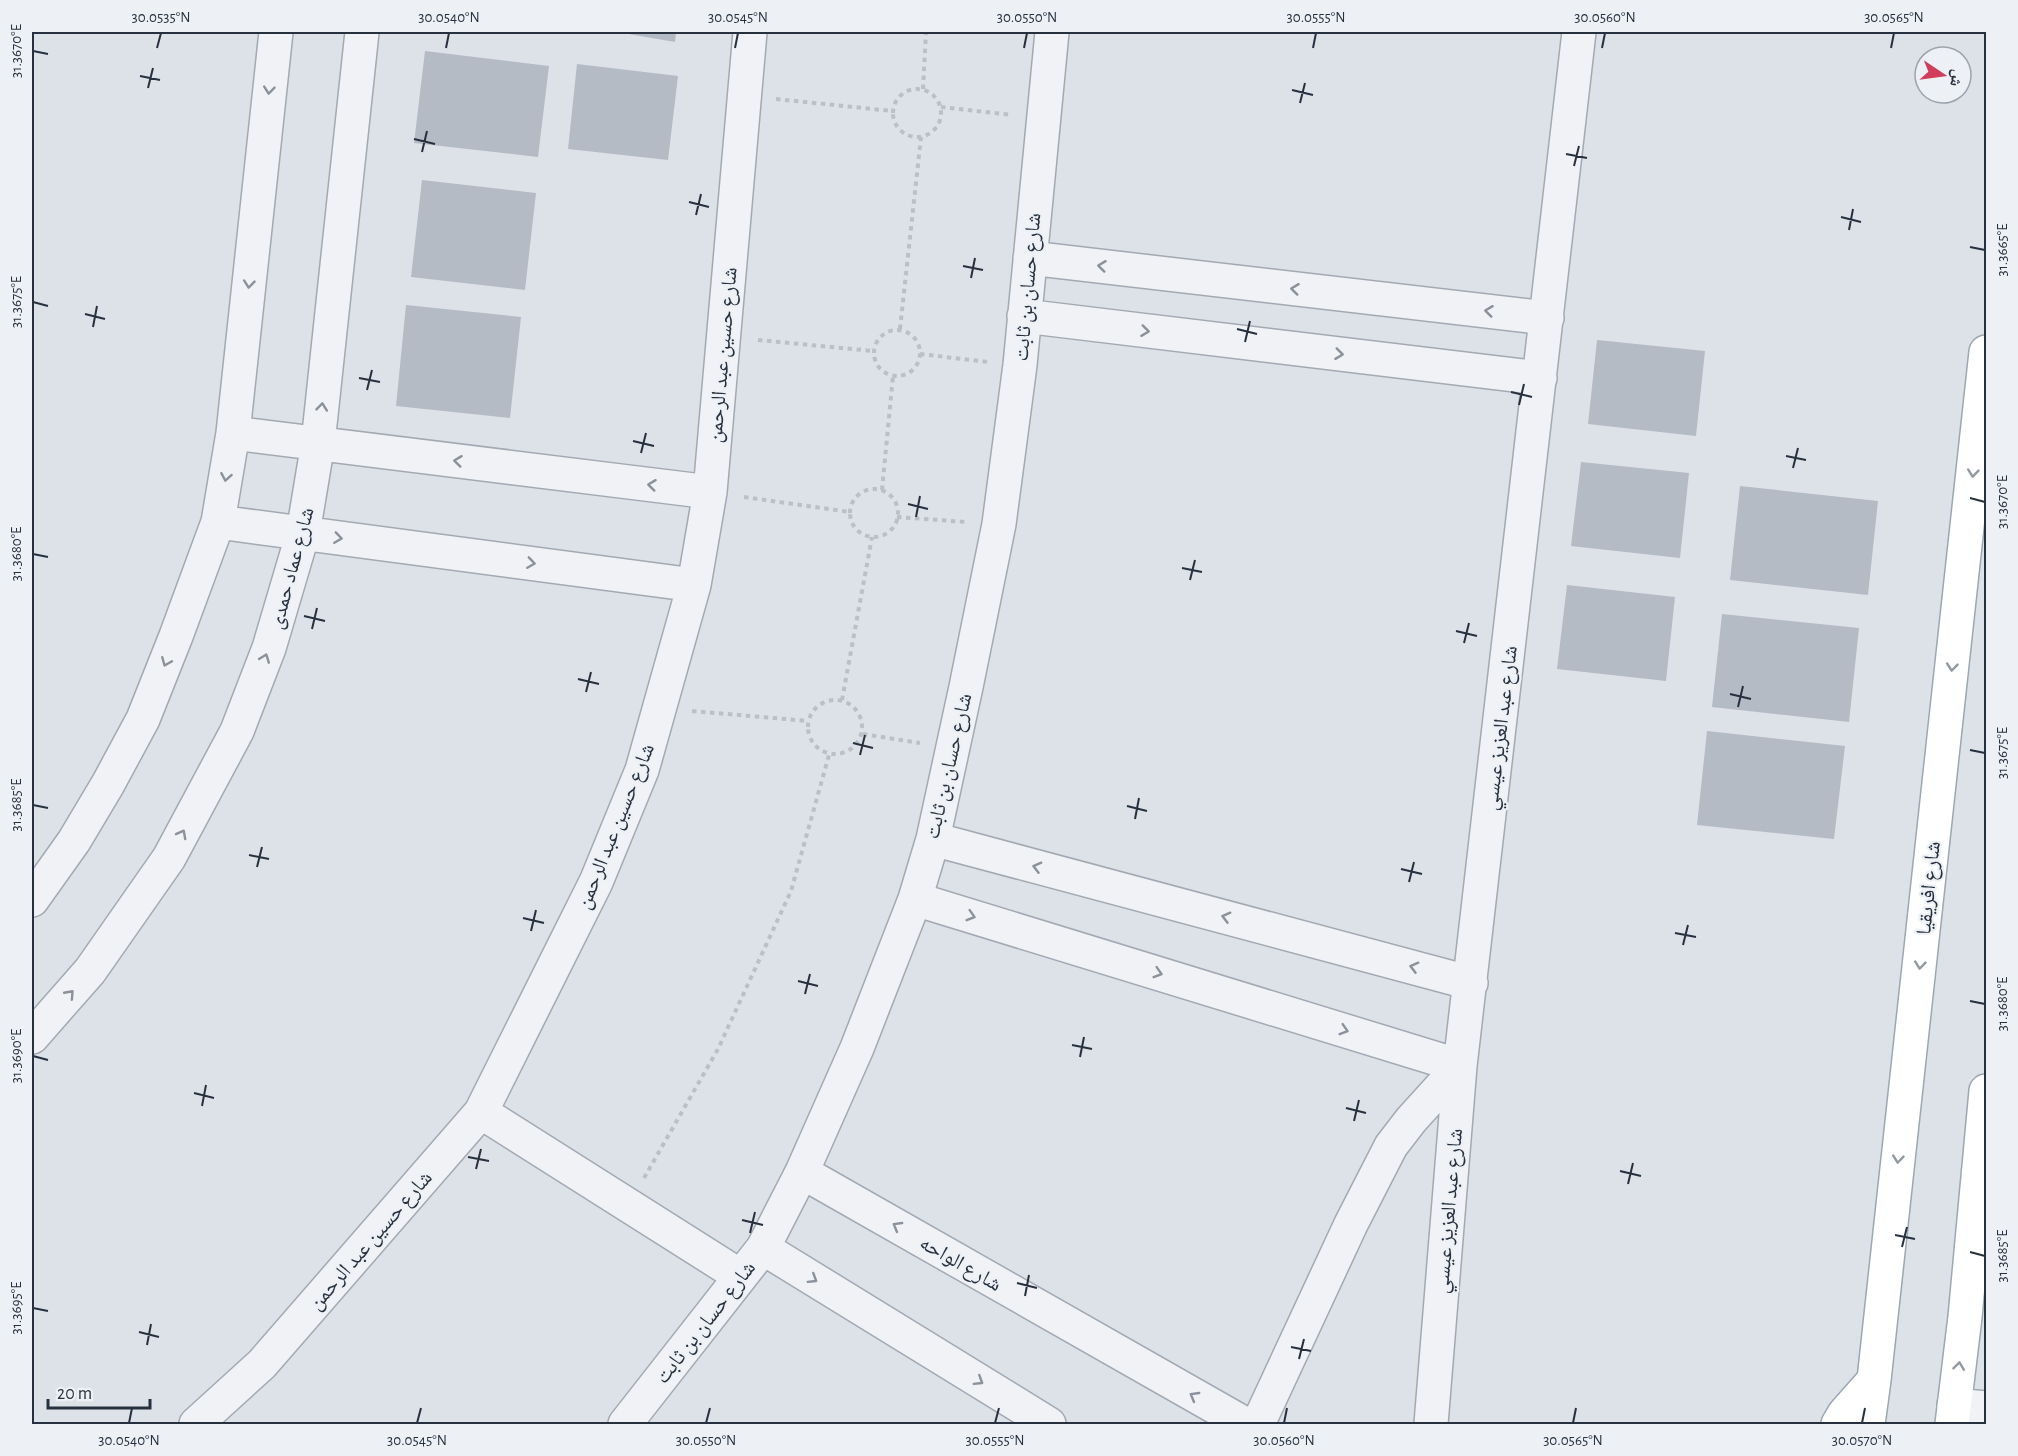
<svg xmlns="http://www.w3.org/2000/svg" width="2018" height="1456" font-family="'Alegreya Sans','Noto Naskh Arabic',sans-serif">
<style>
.building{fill:#b4bbc5}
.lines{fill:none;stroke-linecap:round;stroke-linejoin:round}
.minor-casing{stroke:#a2a9b2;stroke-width:36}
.major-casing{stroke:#9ca7b4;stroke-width:36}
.path{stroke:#bbc0c6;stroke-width:4;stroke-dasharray:4.5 4.5;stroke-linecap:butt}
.minor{stroke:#f0f2f6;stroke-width:33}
.major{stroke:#fff;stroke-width:33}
.oneway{stroke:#8b919a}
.oneway2{stroke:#92989f}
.ticks{fill:none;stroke:#26303f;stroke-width:2}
.labels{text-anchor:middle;stroke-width:4.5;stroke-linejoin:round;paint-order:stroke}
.street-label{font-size:21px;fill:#26303f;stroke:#edf1f5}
.neatline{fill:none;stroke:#26303f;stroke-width:2}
.ticks-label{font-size:15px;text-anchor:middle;fill:#26303f}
</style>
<rect width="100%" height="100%" fill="#dde2e8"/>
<path class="building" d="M617 32H676L675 42Z
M425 51 549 66 538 157 414 143Z
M577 64 678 76 668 160 568 149Z
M422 180 536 193 525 290 411 277Z
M406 305 521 317 510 418 396 406Z
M1597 340 1705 351 1696 436 1588 424Z
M1581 462 1689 473 1680 558 1571 546Z
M1740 486 1878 501 1868 595 1730 580Z
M1567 585 1675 597 1666 681 1557 669Z
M1722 614 1859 628 1849 722 1712 707Z
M1707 731 1845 746 1834 839 1697 825Z"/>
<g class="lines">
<g class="minor-casing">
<path id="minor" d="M1030 258 1547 318
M1024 316 1540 378
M233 433 710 492
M218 522 694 585
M933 839 1471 983
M915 899 1460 1066 1411 1120 1391 1146 1351 1224 1258 1424
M32 900 74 841 108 784 143 719 176 636 218 522 233 433 276 32
M32 1037 90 971 169 858 237 731 269 648 303 533 318 443 362 32
M481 1112 740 1276
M802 1172 1245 1424
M763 1248 1049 1424
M1954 1405 1986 1408
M196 1424 262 1364 481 1112 596 882 642 770 694 585 710 492 750 32
M625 1424 763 1248 802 1172 857 1048 915 899 933 839 966 687 999 524 1020 365 1052 32
M1431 1424 1460 1066 1579 32"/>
</g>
<g class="major-casing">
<path id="major" d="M1838 1424 1844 1414 1874 1380
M1868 1424 1874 1380 1986 352
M1952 1424 1965 1317 1986 1091"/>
</g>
<path class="path" d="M893 113a24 24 0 1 1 48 0a24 24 0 1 1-48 0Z
M923 89 926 32
M776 99 892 111
M941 107 1012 115
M900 329 921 137
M874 353a23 23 0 1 1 46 0a23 23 0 1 1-46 0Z
M758 340 873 351
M920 354 988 362
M850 513a24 24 0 1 1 48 0a24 24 0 1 1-48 0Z
M882 490 893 376
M744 497 850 512
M897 517 966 522
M808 727a27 27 0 1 1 54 0a27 27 0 1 1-54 0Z
M842 700 872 537
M692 711 808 721
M863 734 920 743
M644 1178 718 1049 791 891 829 755"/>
<use href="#minor" class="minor"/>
<use href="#major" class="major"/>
</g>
<defs><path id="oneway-chevron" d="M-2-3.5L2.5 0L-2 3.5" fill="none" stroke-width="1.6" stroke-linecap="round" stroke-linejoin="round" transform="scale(1.5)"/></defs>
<g class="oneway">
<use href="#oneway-chevron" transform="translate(269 90) rotate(96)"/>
<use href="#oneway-chevron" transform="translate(1102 266) rotate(-173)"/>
<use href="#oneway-chevron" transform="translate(249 284) rotate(96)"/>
<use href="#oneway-chevron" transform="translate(1295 289) rotate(-173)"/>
<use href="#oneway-chevron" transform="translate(1489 311) rotate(-173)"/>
<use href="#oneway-chevron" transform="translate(1145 331) rotate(7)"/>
<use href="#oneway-chevron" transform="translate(1339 354) rotate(7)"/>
<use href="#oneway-chevron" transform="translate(322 407) rotate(-84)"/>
<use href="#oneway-chevron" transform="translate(458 461) rotate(-173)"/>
<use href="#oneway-chevron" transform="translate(226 477) rotate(100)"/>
<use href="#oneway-chevron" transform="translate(652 485) rotate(-173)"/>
<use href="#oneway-chevron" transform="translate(338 538) rotate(8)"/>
<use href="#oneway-chevron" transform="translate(531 563) rotate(8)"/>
<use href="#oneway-chevron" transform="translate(265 658) rotate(-69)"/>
<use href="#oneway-chevron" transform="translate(166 662) rotate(112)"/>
<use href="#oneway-chevron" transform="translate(182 834) rotate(-62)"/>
<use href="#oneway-chevron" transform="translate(1037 867) rotate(-165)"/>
<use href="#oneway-chevron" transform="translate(971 916) rotate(17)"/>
<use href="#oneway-chevron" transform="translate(1226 917) rotate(-165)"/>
<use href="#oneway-chevron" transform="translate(1414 967) rotate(-165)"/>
<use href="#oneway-chevron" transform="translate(1158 973) rotate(17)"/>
<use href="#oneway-chevron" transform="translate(70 994) rotate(-48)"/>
<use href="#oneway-chevron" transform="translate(1344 1030) rotate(17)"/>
<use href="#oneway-chevron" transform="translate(897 1226) rotate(-150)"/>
<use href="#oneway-chevron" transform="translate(813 1279) rotate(32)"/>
<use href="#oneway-chevron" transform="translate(979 1381) rotate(32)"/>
<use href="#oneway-chevron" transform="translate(1194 1396) rotate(-150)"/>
</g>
<g class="oneway2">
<use href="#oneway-chevron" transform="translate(1973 473) rotate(96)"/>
<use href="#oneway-chevron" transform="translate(1952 667) rotate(96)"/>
<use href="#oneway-chevron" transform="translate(1920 965) rotate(96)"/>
<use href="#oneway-chevron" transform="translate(1898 1159) rotate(96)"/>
<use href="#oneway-chevron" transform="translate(1959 1366) rotate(-83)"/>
</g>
<path class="ticks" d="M157 48 161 33M446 48 449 33M735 48 738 33M1024 48 1027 33M1313 48 1316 33M1602 48 1605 33M1891 48 1894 33M33 51 48 54M140 76 160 80M148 88 153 68M1292 90 1313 95M1300 103 1305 83M414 139 435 144M422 152 427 131M1566 154 1587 158M1574 166 1579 146M689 202 709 207M696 215 701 194M1841 217 1861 222M1849 230 1853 209M1970 247 1985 250M963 266 983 270M971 278 975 258M33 302 48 306M85 314 105 319M93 327 97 306M1237 329 1257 334M1245 342 1250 321M359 378 380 382M367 390 372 370M1511 392 1532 397M1519 405 1524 384M633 441 654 446M641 453 646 433M1786 456 1806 460M1793 468 1798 448M1970 498 1985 502M908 504 928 509M916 517 920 496M33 554 48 557M1182 568 1202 572M1190 580 1195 560M304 616 325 621M312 629 317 608M1456 631 1477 636M1464 643 1469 623M578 679 599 684M586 692 591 672M1730 694 1751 699M1738 707 1743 686M853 743 873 748M1970 750 1985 753M860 755 865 735M33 805 48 808M1127 806 1147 811M1135 819 1139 798M249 855 269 859M257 867 262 847M1401 869 1422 874M1409 882 1414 862M523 918 544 923M531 931 536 910M1675 933 1696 937M1683 945 1688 925M798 981 818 986M805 994 810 974M1970 1001 1985 1004M1072 1045 1092 1049M33 1056 48 1060M1080 1057 1084 1037M194 1093 214 1098M202 1106 206 1085M1346 1108 1366 1113M1354 1121 1359 1100M468 1157 489 1161M476 1169 481 1149M1620 1171 1641 1176M1628 1184 1633 1163M742 1220 763 1225M750 1233 755 1212M1895 1235 1915 1239M1902 1247 1907 1227M1970 1252 1985 1256M1017 1283 1037 1288M1025 1296 1029 1275M33 1308 48 1311M139 1332 159 1337M147 1345 151 1324M1291 1347 1311 1351M1299 1359 1304 1339M129 1423 132 1408M417 1423 421 1408M706 1423 710 1408M995 1423 999 1408M1284 1423 1287 1408M1573 1423 1576 1408M1862 1423 1865 1408"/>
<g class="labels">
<g class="street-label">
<text transform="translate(1027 287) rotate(-85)" y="7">شارع حسان بن ثابت</text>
<text transform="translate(722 355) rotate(-85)" y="7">شارع حسين عبد الرحمن</text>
<text transform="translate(291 568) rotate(-75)" y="7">شارع عماد حمدى</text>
<text transform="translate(1500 728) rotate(-83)" y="7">شارع عبد العزيز عيسي</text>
<text transform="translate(948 766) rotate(-77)" y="7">شارع حسان بن ثابت</text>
<text transform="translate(615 826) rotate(-68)" y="7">شارع حسين عبد الرحمن</text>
<text transform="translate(1928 888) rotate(-84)" y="7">شارع افريقيا</text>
<text transform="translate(1448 1211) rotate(-85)" y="7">شارع عبد العزيز عيسي</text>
<text transform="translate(370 1240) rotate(-49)" y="7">شارع حسين عبد الرحمن</text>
<text transform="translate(961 1263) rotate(30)" y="7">شارع الواحه</text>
<text transform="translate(705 1322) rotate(-52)" y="7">شارع حسان بن ثابت</text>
</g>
</g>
<rect width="2018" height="1456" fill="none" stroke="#edf1f5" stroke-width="66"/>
<g transform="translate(1943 75) rotate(103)"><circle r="28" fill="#edf1f5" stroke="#9da4ac" stroke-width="1.5"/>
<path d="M0-4.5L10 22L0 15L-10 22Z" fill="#d23d5b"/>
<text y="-9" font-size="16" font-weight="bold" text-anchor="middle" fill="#26303f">ش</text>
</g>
<path d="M48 1399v9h102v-9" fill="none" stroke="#26303f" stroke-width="3"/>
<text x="57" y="1399" font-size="18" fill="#26303f" stroke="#edf1f5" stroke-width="4.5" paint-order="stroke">20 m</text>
<rect x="33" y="33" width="1952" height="1390" class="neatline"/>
<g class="ticks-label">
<text x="161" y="22">30.0535°N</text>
<text x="449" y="22">30.0540°N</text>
<text x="738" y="22">30.0545°N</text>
<text x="1027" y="22">30.0550°N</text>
<text x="1316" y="22">30.0555°N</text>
<text x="1605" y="22">30.0560°N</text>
<text x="1894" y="22">30.0565°N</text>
<text transform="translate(16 51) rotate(-90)" y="5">31.3670°E</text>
<text transform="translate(2002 250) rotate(-90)" y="5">31.3665°E</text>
<text transform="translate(16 302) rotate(-90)" y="5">31.3675°E</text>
<text transform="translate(2002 502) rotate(-90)" y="5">31.3670°E</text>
<text transform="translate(16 554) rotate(-90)" y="5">31.3680°E</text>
<text transform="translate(2002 753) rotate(-90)" y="5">31.3675°E</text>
<text transform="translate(16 805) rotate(-90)" y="5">31.3685°E</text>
<text transform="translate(2002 1004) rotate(-90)" y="5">31.3680°E</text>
<text transform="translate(16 1056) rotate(-90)" y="5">31.3690°E</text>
<text transform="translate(2002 1256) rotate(-90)" y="5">31.3685°E</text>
<text transform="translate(16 1308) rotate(-90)" y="5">31.3695°E</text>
<text x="129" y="1445">30.0540°N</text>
<text x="417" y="1445">30.0545°N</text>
<text x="706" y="1445">30.0550°N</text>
<text x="995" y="1445">30.0555°N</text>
<text x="1284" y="1445">30.0560°N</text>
<text x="1573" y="1445">30.0565°N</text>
<text x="1862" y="1445">30.0570°N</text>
</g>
</svg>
